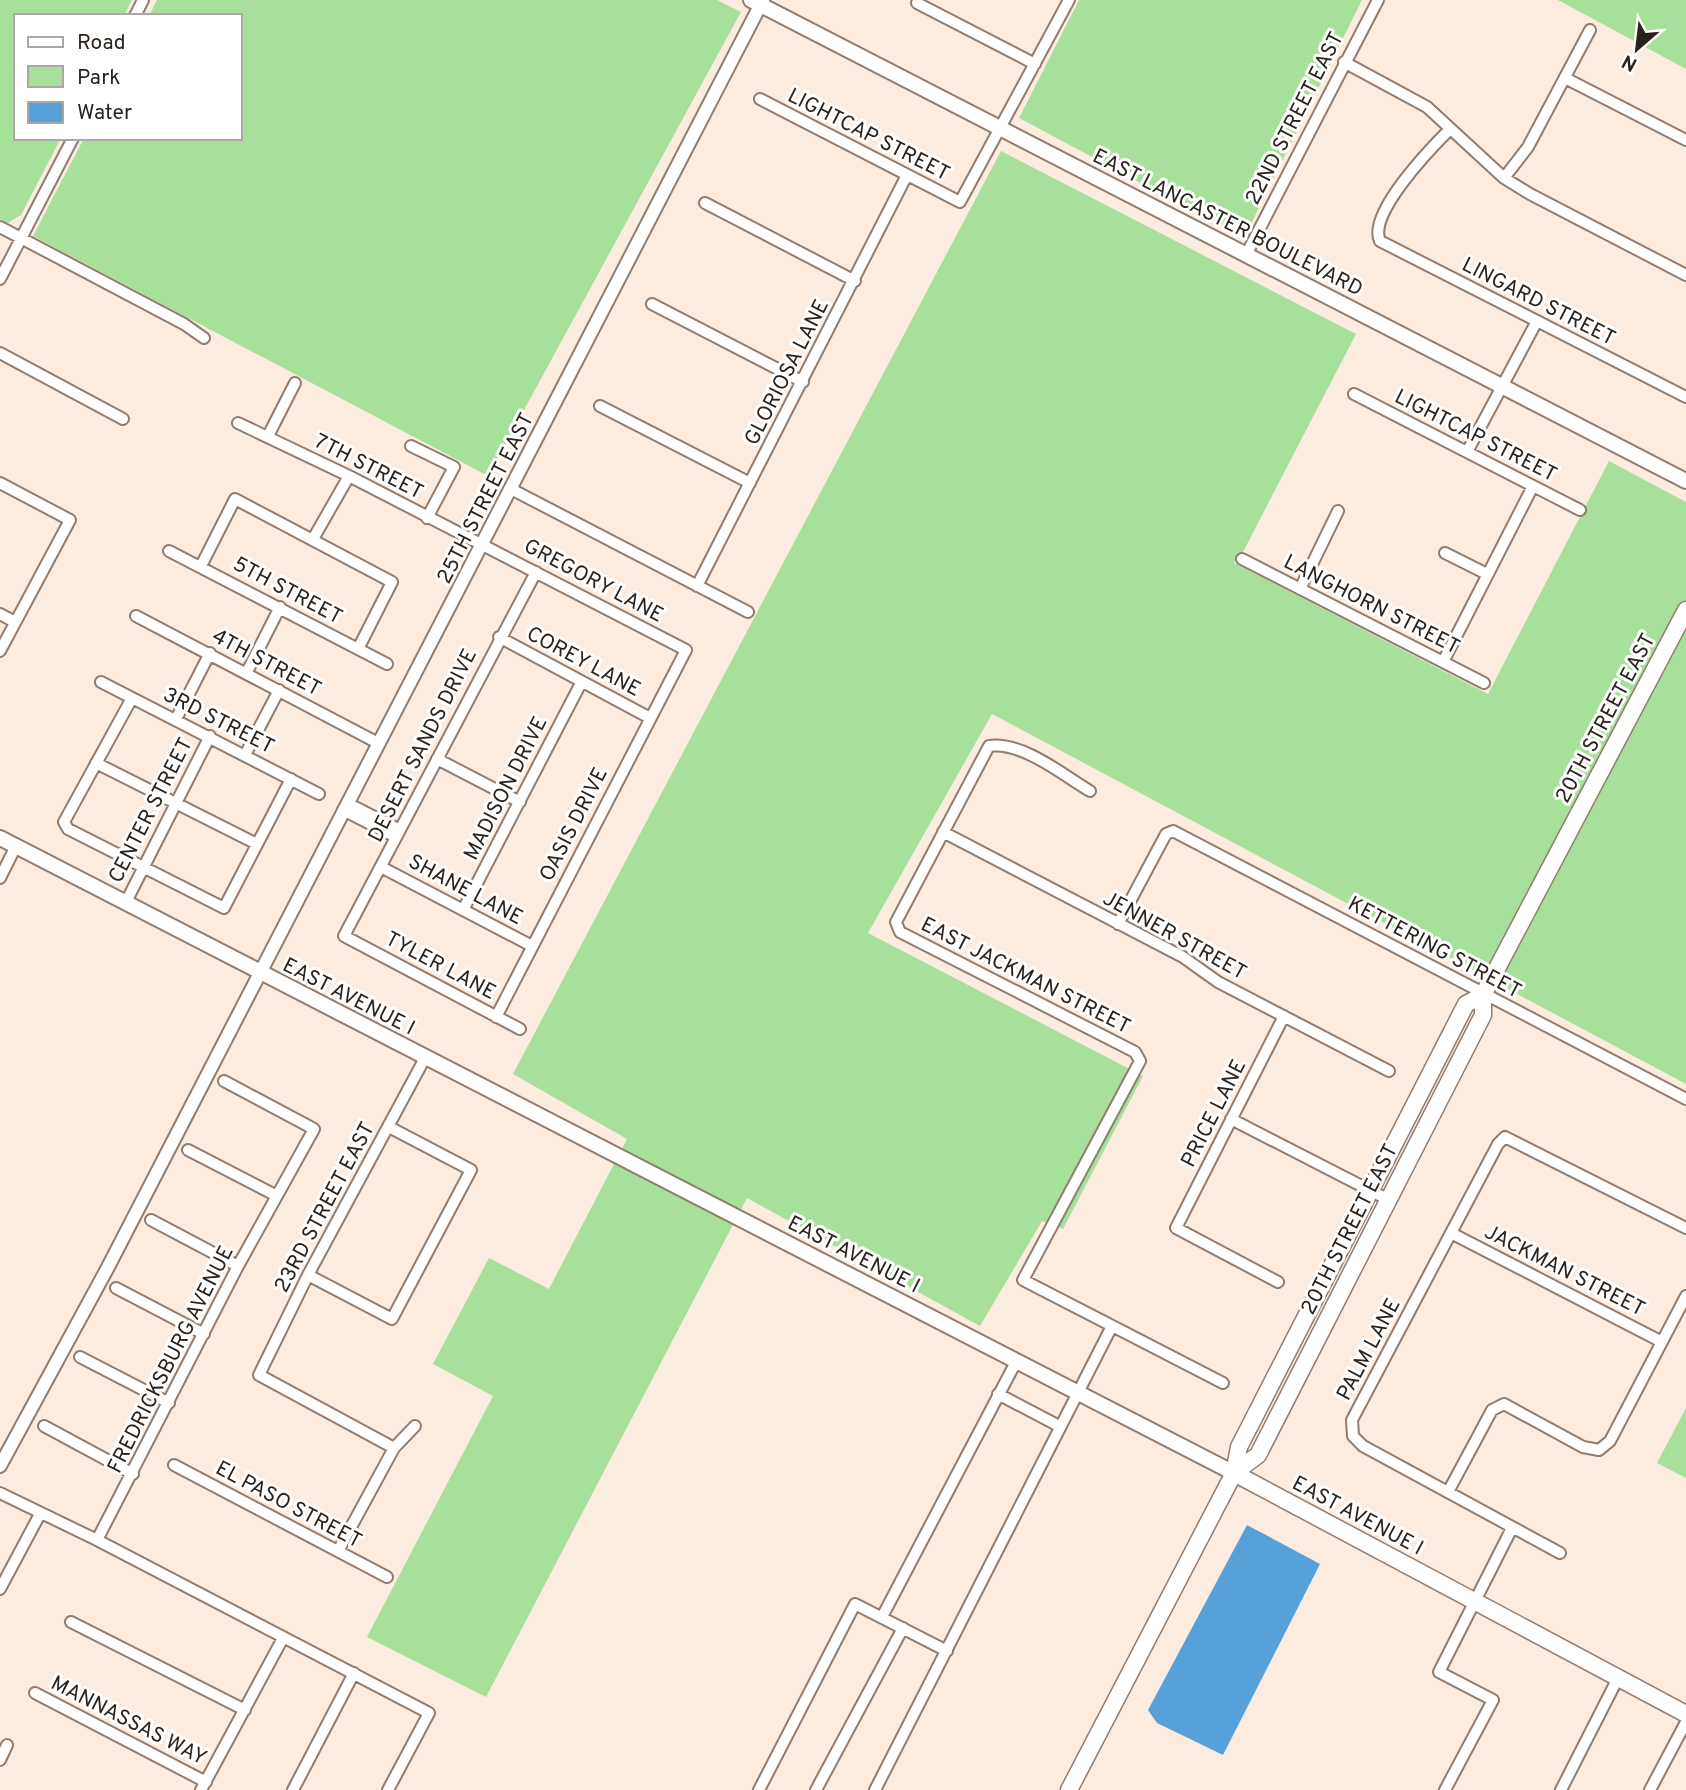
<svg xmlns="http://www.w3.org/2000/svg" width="1686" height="1790" font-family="Overpass,sans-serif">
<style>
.green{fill:#a7e09a}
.water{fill:#57a1da}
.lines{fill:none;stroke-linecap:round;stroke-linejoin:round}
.minor-casing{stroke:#907d6f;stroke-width:14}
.tertiary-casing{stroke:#907d6f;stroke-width:16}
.secondary-casing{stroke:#907d6f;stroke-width:18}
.primary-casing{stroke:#907d6f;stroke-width:19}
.minor{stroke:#fff;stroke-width:10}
.tertiary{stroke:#fff;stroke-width:12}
.secondary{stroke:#fff;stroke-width:14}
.primary{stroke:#fff;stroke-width:16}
.labels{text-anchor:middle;stroke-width:6;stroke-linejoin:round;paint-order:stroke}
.street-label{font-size:21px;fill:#2a221c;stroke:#fff}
</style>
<rect width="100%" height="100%" fill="#fcebdf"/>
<path class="green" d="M0 0H132L124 16H16V138H61L21 215 8 223 0 219Z
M157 0H717L741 12 488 476 33 236 84 138H240V16H149Z
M1079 0H1362L1248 230 1218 224 1019 118Z
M1558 0H1686V69Z
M1001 151 1356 334 1244 550 1234 563 1488 694 1609 461 1686 502V1084L992 714 868 933 1143 1076 1063 1229 1042 1221 980 1326 747 1198 486 1697 367 1637 493 1396 433 1364 489 1258 549 1289 627 1139 513 1074Z
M1686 1408V1478L1657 1463Z"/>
<path class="water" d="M1247 1525 1320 1564 1223 1755 1157 1723 1148 1710Z"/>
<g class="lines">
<g class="minor-casing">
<path id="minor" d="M917 3 1035 64
M135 16 143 0
M1344 62 1427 107 1504 178 1530 194 1686 275
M1565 78 1686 140
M760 99 960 202 1069 0
M1450 129C1431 148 1367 214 1380 241L1686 397
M1504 178 1528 147 1590 30
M705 203 855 281
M0 227 184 324 204 338
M1246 255 1378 0
M0 279 73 138
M652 304 803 382
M0 353 123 419
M1354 394 1580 510
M600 406 750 483
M238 423 349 476 686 650 496 1017
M268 436 295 383
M411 446 454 467 427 518
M1467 452 1537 321
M0 483 70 520 0 651
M511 489 748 612
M313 539 349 476
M169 551 387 664
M1445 553 1487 574
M1242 559 1484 683
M201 566 235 499 392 582 358 649
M697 586 907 175
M1300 589 1338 511
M0 614 15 622
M136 616 378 743
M499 637 650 718
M1443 662 1533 486
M247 672 280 607
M101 682 319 794
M132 698 64 822 68 829 224 908 291 779
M176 719 210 653
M245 755 279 690
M437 759 520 802
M96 763 257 844
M1090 791C1063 775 1022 741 989 746L896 922 900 932 1135 1052 1140 1061 1023 1280 1223 1383
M347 803 400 830
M343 810 396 837
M943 832 1183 957 1218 982 1389 1071
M381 867 532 946
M0 878 16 846
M126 902 210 736
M463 910 581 683
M1118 924 1166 834 1173 831 1686 1099
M520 1029 344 936 536 572
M1231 1119 1387 1199
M188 1150 277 1196
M151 1220 238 1266
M1451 1233 1662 1342
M308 1275 392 1319 471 1170 389 1127
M1278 1282 1176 1228 1284 1016
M116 1288 204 1334
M80 1357 169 1403
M998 1394 1059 1426
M44 1426 133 1474
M394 1448 259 1375 308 1275 425 1058
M174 1465 387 1577
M1448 1492 1492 1410 1504 1404 1583 1447 1599 1450 1610 1441 1686 1296
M0 1493 97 1540 429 1713 388 1790
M97 1540 238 1266 314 1129 224 1081
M338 1551 394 1448 415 1426
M1560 1553 1363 1446 1353 1436 1352 1420 1498 1144 1505 1137 1686 1228
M0 1589 40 1514
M882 1617 1017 1360
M71 1622 245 1710
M35 1693 206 1782
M0 1760 7 1745
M201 1790 283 1638
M293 1790 354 1673
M759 1790 855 1604 947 1651
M816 1790 903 1628
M875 1790 1112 1326
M1445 1790 1493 1700 1439 1672 1512 1528
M1561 1790 1618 1678
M1650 1790 1686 1722"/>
</g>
<g class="tertiary-casing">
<path id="tertiary" d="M0 1466 107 1269 763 0"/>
</g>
<g class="secondary-casing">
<path id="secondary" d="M751 0 1686 481
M0 838 1234 1473"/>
</g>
<g class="primary-casing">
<path id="primary" d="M1234 1473 1258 1455 1483 1015V995L1686 610
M1234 1473 1686 1714
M1069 1790 1234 1473 1239 1447 1466 1004 1483 995"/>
</g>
<use href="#minor" class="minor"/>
<use href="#tertiary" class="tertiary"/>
<use href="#secondary" class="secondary"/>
<use href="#primary" class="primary"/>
</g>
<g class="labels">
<g class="street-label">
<text transform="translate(1294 118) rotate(-63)" y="7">22ND STREET EAST</text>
<text transform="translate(869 134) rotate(27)" y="7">LIGHTCAP STREET</text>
<text transform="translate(1228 222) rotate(27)" y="7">EAST LANCASTER BOULEVARD</text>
<text transform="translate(1539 301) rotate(27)" y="7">LINGARD STREET</text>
<text transform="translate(786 372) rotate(-63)" y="7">GLORIOSA LANE</text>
<text transform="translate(1476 435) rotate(27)" y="7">LIGHTCAP STREET</text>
<text transform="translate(369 466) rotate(27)" y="7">7TH STREET</text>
<text transform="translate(485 498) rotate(-63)" y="7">25TH STREET EAST</text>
<text transform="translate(594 580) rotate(28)" y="7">GREGORY LANE</text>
<text transform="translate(288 590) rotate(28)" y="7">5TH STREET</text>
<text transform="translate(1372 604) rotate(27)" y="7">LANGHORN STREET</text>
<text transform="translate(584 661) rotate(28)" y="7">COREY LANE</text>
<text transform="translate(267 662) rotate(28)" y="7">4TH STREET</text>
<text transform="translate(1605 718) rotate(-62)" y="7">20TH STREET EAST</text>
<text transform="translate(219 720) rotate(27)" y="7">3RD STREET</text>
<text transform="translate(422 745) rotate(-63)" y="7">DESERT SANDS DRIVE</text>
<text transform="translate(505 788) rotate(-63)" y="7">MADISON DRIVE</text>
<text transform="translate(150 810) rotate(-63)" y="7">CENTER STREET</text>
<text transform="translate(573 824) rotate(-63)" y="7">OASIS DRIVE</text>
<text transform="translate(466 889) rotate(28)" y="7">SHANE LANE</text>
<text transform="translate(1175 935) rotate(29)" y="7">JENNER STREET</text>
<text transform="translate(1435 947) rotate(28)" y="7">KETTERING STREET</text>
<text transform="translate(441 965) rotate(28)" y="7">TYLER LANE</text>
<text transform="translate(1026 975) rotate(27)" y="7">EAST JACKMAN STREET</text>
<text transform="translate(349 996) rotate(27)" y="7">EAST AVENUE I</text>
<text transform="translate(1213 1113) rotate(-63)" y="7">PRICE LANE</text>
<text transform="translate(324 1207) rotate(-62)" y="7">23RD STREET EAST</text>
<text transform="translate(1349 1229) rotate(-63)" y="7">20TH STREET EAST</text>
<text transform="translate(854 1254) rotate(27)" y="7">EAST AVENUE I</text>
<text transform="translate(1565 1270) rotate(27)" y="7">JACKMAN STREET</text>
<text transform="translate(1368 1349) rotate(-62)" y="7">PALM LANE</text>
<text transform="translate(170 1359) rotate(-63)" y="7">FREDRICKSBURG AVENUE</text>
<text transform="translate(289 1504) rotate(28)" y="7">EL PASO STREET</text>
<text transform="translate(1358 1515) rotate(28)" y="7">EAST AVENUE I</text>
<text transform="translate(129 1720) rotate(27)" y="7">MANNASSAS WAY</text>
</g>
</g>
<rect x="14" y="14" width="228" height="126" fill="#ffffff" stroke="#aaa7a4" stroke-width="2"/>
<rect x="28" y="37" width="35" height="10" fill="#ffffff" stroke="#aaa7a4" stroke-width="2"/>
<text x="77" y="49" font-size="21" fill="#2a221c">Road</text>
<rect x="28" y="66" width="35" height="21" fill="#a7e09a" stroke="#aaa7a4" stroke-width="2"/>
<text x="77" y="84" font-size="21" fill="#2a221c">Park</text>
<rect x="28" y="102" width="35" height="21" fill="#57a1da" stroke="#aaa7a4" stroke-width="2"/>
<text x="77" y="119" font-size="21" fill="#2a221c">Water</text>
<g transform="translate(1637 49) rotate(208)" stroke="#ffffff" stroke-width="5" paint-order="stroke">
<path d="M0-5L12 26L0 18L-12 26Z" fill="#2a221c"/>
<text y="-10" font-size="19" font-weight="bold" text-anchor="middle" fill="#2a221c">N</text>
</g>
</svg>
